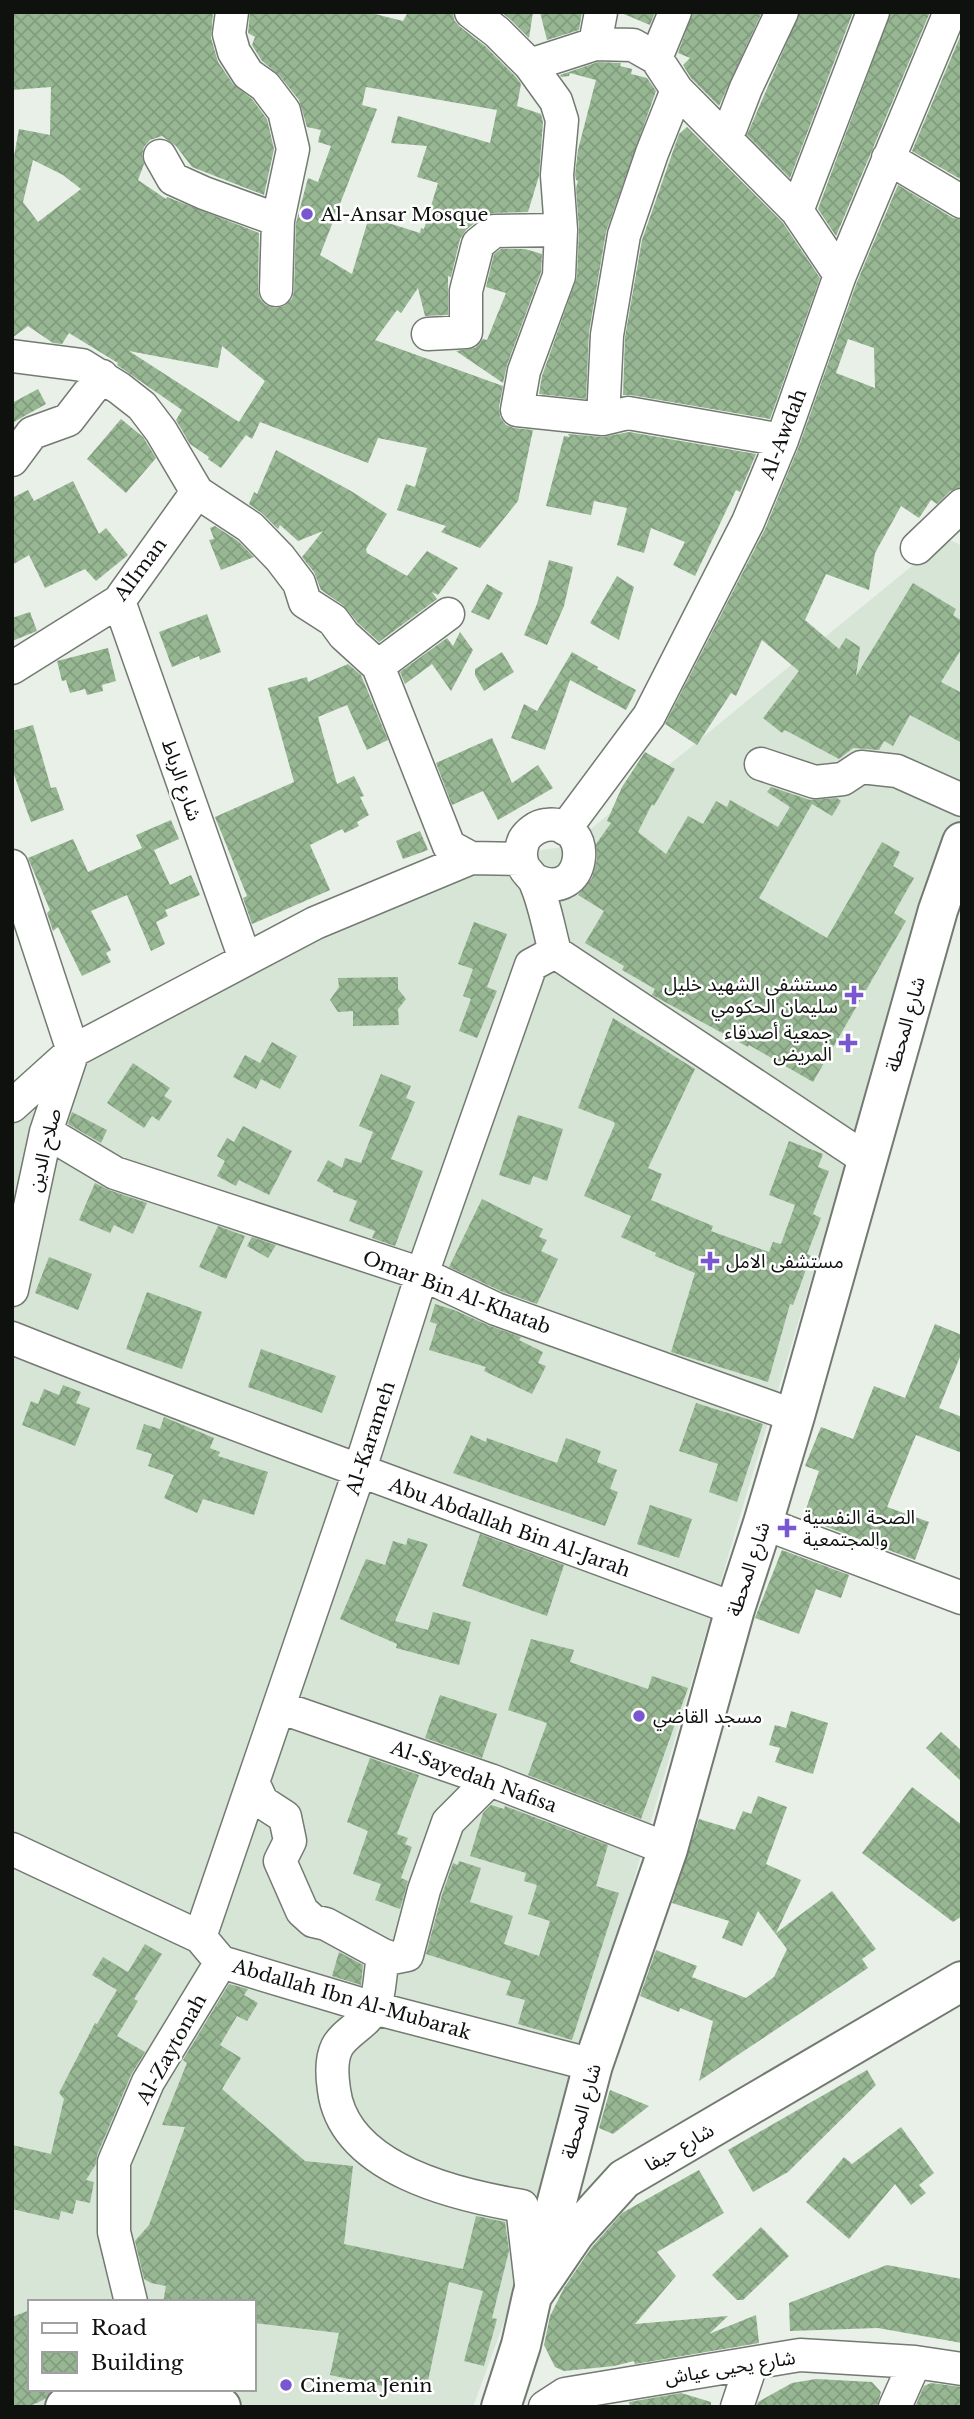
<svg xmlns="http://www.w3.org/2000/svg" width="974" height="2419" font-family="'Libre Baskerville','Noto Sans Arabic',serif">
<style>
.built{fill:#d7e5d6;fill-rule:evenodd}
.building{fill:url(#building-cross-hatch);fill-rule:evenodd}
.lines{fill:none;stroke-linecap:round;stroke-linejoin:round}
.minor-casing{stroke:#737a72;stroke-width:35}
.major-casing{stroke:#737a72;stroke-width:42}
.minor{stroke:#fff;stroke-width:32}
.major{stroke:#fff;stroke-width:38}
.poi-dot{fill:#7857d1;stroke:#fff;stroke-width:2.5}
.labels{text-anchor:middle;stroke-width:5;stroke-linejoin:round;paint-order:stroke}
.poi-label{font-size:19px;fill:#0e110e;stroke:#fff;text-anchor:start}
.street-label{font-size:19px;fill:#0e110e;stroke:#fff}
</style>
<defs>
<pattern id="building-cross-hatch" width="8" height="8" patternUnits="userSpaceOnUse" patternTransform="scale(1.75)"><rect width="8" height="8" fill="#97b793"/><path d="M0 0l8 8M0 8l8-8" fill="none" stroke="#819c7e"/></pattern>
</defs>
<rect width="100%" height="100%" fill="#e8f0e7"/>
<path class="built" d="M946 538 962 546V816L927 884 847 1160 737 1526 508 2311 473 2407H257L144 2389 51 2407H12V1097L446 864 570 846ZM30 2302H254V2389H30Z"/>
<path class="building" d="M12 12H213L211 38 218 62 233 84 252 99 267 119 274 149 264 195 192 167 176 146 162 136 150 140 144 147 142 155 144 164 138 180 166 199 167 197 259 233 258 290 260 299 266 305 275 308 284 306 292 299 294 291 296 223 308 178 318 182 331 146 318 142 321 130 307 127 299 100 279 75 262 61 252 45 255 37 248 33 250 12H367L403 21 408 12H453L454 20 459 26 485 46 516 77 521 84 517 106 541 114 543 122 539 176 528 212 493 213 482 217 466 230 460 239 451 277 448 276V315L425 316 418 288 401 313 397 310 375 340 503 386 499 407 500 417 506 425 514 428 533 430 518 501 480 548 441 532 446 526 397 510 406 484 415 487 427 448 378 438 368 463 260 422 252 439 246 435 221 468 208 459 209 457 190 444 176 420 182 410 117 365 118 363 69 333 62 344 53 343 28 326 12 338V155L14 156 19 129 50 135 51 87 12 90ZM366 87 497 110 490 143 398 116 391 143 427 146 417 177 438 183 424 229 421 228 420 233 369 217 352 274 320 255 377 109 362 105ZM33 160 63 175 81 189 38 222 23 202ZM222 346 265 381 239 422 129 351 218 368Z
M501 12H533L529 38 510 19Z
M540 12H582L579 30 547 40Z
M619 12H655L650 25Z
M693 12H762L719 106 691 78 683 65 690 58 678 53Z
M800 12H853L790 178 747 135Z
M891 12H930L836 236 818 209Z
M962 32V180L912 151Z
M598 62 621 63 620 66 632 69 631 74 647 78 656 91 606 232 589 332 586 399 539 394 542 376 577 277 579 229 576 188 578 181 576 180 575 175 578 150 596 80 570 73 569 76 561 77 560 75Z
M687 127 783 223 820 278 770 419 631 395H623L625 337 642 240 679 134Z
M898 185 953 218 962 220V487L950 491 937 504 931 500 919 518 901 506 875 553 869 590 826 574 805 620 839 649 846 638 860 647 856 676 913 583 956 609 953 615 962 621V648L941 682 962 693V743L910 715 893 746 884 741 879 750 853 748 839 759 785 730 782 733 763 718 799 671 762 640 736 696 731 693 697 745 665 724 765 529 799 446 857 282ZM848 339 874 348 875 388 836 373Z
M501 249H525L542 254 541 272 507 365 503 383 456 351 475 348 483 339 487 340 506 293 486 287 494 254Z
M38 389 46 404 12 423V403Z
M121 419 143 437 156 458 126 493 87 459Z
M629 432 756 454 740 492 736 490 695 576 673 565 685 542 651 528 644 553 617 545 627 508 594 501 591 515 546 506 564 436 570 437 568 434 603 437Z
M276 450 351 491 387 514 366 549 367 553 407 576 427 551 458 568 438 595 432 592 437 599 379 642 358 623 343 605 321 590 314 572 302 557 323 531 298 541 280 525 278 529 263 514 249 504 254 492 257 494Z
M73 481 99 534 106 528 128 555 96 581 85 569 45 588 29 555 12 565V498L28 490 34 501Z
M215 526 238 541 254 557 221 570 209 540 214 539 210 528Z
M549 560 573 567 564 606 547 645 524 635 537 604Z
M617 576 634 587 619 640 590 623Z
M487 584 503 593 489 620 471 612Z
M30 612 37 631 12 641V618Z
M207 614 221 652 200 660 199 656 172 667 159 632Z
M460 632 473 650 451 691 432 664 405 684 400 672 447 638 453 646Z
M108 648 116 681 102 685 103 691 87 695 85 689 70 693 66 680 62 681 57 661Z
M502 652 514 672 484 691 475 675V669Z
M572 652 598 667 597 669 636 690 626 710 570 680 545 750 511 738 524 704 537 711Z
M348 664 361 675 388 740 367 750 347 705 318 717 337 784 354 776 364 796 360 797 369 815 357 822 359 826 345 833 342 829 310 845 330 890 252 924 243 898 247 896 215 817 294 782 268 688 307 677 308 682Z
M33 725 51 788 56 787 64 810 31 822 12 769V731Z
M492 738 512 783 538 765 553 788 498 820 483 791 452 805 436 763Z
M645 752 675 769 654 806 652 804 638 832 666 854 688 816 703 824 716 801 727 807 730 800 778 827 790 807 767 792 771 787 810 800 837 798 841 801 832 816 812 804 759 898 827 938 882 842 900 852 893 866 914 878 894 913 906 921 813 1082 749 1045 748 1047 654 996 652 995 655 989 622 970 624 966 585 943 604 911 578 895 592 878 597 859 596 844 611 823 607 821 622 787Z
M171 820 179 839 154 850 170 885 191 875 200 895 165 910 168 916 156 922 165 944 151 951 127 895 91 911 111 950 106 953 111 962 82 976 58 927 53 931 47 913 50 910 28 858 73 839 88 872 142 848 136 835Z
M420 831 428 850 403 859 396 841Z
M474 922 507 934 487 987 497 991 477 1038 459 1031 471 999 463 996 473 969 458 964Z
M398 977V989L406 999 398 1009 399 1025 353 1026V1011L338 1012 330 1000 339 987 338 978Z
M613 1018 695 1069 648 1168 662 1174 651 1200 713 1226 711 1231 769 1252 773 1242 781 1244 795 1205 769 1195 789 1141 823 1154 818 1167 829 1171 813 1214 821 1218 807 1254 811 1256 793 1305 790 1304 768 1382 671 1352 695 1273 655 1256 656 1253 621 1237 631 1216 584 1196 615 1124 614 1122 578 1108Z
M272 1042 297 1056 280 1089 261 1079 256 1089 233 1077 245 1055 260 1063Z
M133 1063 170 1088 164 1096 172 1101 159 1121 152 1116 144 1128 107 1103Z
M381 1074 411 1086 406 1098 415 1102 391 1159 423 1171 395 1246 372 1238 375 1231 349 1221 357 1201 333 1192V1190L317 1181 328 1160 342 1168 345 1158 361 1163 373 1132 359 1126Z
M72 1112 107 1130 101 1143 68 1124Z
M518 1115 563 1129 547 1181 533 1176 530 1185 499 1175Z
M243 1126 292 1151 269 1195 239 1180 236 1186 217 1176 225 1161 217 1156 227 1138 234 1142Z
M95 1183 109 1190 147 1203 133 1234 114 1225 110 1233 79 1220Z
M482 1199 543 1229 539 1237 547 1240 541 1251 558 1259 537 1304 503 1292 449 1267Z
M218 1226 245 1236 226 1279 199 1267Z
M252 1237 276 1245 268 1258 247 1246Z
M49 1257 92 1274 78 1310 35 1293Z
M147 1292 202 1312 182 1369 126 1349Z
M435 1304 454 1310 490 1326 521 1337 519 1340 543 1352 538 1363 546 1366 532 1394 484 1371 486 1367 429 1350 437 1324 430 1322Z
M935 1324 962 1335V1352L939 1408 962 1417V1453L916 1435 887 1507 929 1522 915 1560 803 1518 819 1471 805 1466 821 1427 853 1439 874 1386 905 1398Z
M261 1349 336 1376 322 1413 248 1387Z
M63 1385 81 1392 76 1403 90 1408 75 1446 22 1425 31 1401 38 1404 44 1389 59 1395Z
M696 1403 763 1424 737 1502 709 1492 718 1464 679 1451Z
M164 1417 214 1438 210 1448 220 1452 218 1456 268 1472 254 1515 203 1499 197 1513 164 1498 174 1475 148 1466 152 1454 136 1449 144 1424 160 1429Z
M471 1435 486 1442 487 1438 557 1463 566 1438 601 1451 597 1462 617 1470 610 1489 618 1492 605 1526 453 1473Z
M650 1505 692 1519 679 1558 637 1544Z
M480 1534 564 1565 547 1616 462 1586Z
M408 1538 428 1544 395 1621 428 1630 433 1612 471 1622 459 1665 396 1648 397 1644 340 1619 366 1559 385 1565 393 1541 406 1545Z
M782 1550 849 1575 841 1598 816 1589 799 1634 755 1618Z
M531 1639 574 1650 570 1662 648 1689 652 1676 688 1688 641 1819 528 1775 547 1723 508 1710Z
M440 1695 497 1714 482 1758 425 1738Z
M791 1711 828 1723 813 1774 775 1762 780 1748 769 1745 775 1725 786 1728Z
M941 1732 962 1751V1782L926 1748Z
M370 1758 419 1775 397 1834 408 1838 405 1844 412 1847 401 1878 408 1881 400 1909 375 1900 381 1884 353 1874 368 1831 347 1822Z
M912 1787 962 1825V1916L953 1922 862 1853Z
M758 1796 787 1807 766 1864 801 1880 776 1933 832 1891 876 1949 862 1959 868 1968 699 2081 713 2021 680 2008 679 2012 640 1996 656 1950 697 1966 692 1977 746 1998 774 1977 787 1949 758 1911 742 1946 722 1938 729 1921 672 1903 699 1819 735 1830 743 1811 751 1814Z
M491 1805 504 1809 505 1806 608 1845 596 1886 619 1893 572 2040 518 2024 525 2000 506 1995 511 1981 426 1954 442 1895 453 1863 458 1865 459 1861 481 1868 470 1902 513 1916 504 1944 539 1956 550 1921 528 1914 537 1885 524 1881 526 1873 470 1856 483 1813Z
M145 1944 162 1954 134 1999 138 2001 117 2036 145 2052 131 2075 97 2155 96 2164 86 2180 94 2182 90 2203 76 2200 73 2214 61 2211 59 2220 12 2209V2145L51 2154 64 2099 59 2093 95 2023 97 2024 117 1990 92 1975 103 1957 128 1972Z
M339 1952 363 1965 361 1985 332 1976Z
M229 1984 248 1989 244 1995 258 2003 247 2021 237 2016 220 2045 241 2058 222 2089 305 2161 353 2166 344 2244 463 2269 476 2216 505 2222 509 2251 492 2318 497 2319 484 2366 464 2361 483 2291 449 2282 425 2395 330 2375 339 2333 254 2323V2302H163L166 2286 151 2283 144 2279 135 2241 149 2225 185 2127 162 2125 187 2063 183 2060Z
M867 2070 876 2085 788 2172 753 2192 728 2150Z
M610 2090 649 2106 613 2134 599 2128Z
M901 2127 934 2173 919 2185 926 2193 911 2205 895 2184 849 2239 806 2202 844 2157 852 2164Z
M699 2170 724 2213 657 2252 676 2276 635 2324 728 2316 709 2334 756 2315 759 2343 635 2364 634 2361 614 2366 564 2371 555 2367 544 2345 550 2316 564 2288 592 2247 622 2213Z
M761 2227 789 2256 743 2300H737L712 2275Z
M887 2265 962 2279V2343L878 2328 790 2331 789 2303Z
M30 2310V2389H53L45 2399 28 2407H12V2317Z
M816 2379 872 2382 881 2392 877 2407H756L758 2402 792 2383Z
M931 2383 962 2387V2407H915L924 2386Z
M681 2393 711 2402V2407H630L629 2402Z"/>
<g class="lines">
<g class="minor-casing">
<path id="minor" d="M232 12 229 34 234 52 248 74 265 86 284 111 293 149 278 220 276 290
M471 12 497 32 530 65
M601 12 595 44 530 65 556 101 562 120 557 175 561 230 559 276 524 371 517 410 603 419 628 413 782 440
M595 44 633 45 656 58 677 90 797 211 840 275
M656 58 675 12
M724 137 731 127 746 88 782 12
M160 156 173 179 204 193 278 220
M888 158 962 202
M797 211 873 12
M428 334 466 332V291L478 244 494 231 561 230
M12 356 82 365 119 388 142 406 161 431 197 492 119 601 12 668
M603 419 607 335 624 235 652 153 677 90
M12 460 32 433 68 420 102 376
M197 492 250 527 280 558 299 583 305 602 333 620 344 635 378 666 449 846 471 858
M917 548 962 505
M119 601 245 959
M378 666 448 614
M761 764 815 782 843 779 861 767 897 771 962 800
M565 829 649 716 748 522 782 440 840 275 950 12
M12 866 73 1051 46 1132 12 1290
M535 880C587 905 596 818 546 825 537 826 528 833 524 840 521 847 520 855 522 862 524 872 533 875 536 884 545 905 549 930 555 952
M555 952 866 1159
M12 1106 73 1051 315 923 471 858 521 859
M46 1132 115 1173 422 1274 496 1309 795 1416
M12 1338C251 1433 494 1519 735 1609
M763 1523 962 1598
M279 1707 490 1780 668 1849
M490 1780 448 1822 424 1890 407 1955 392 1958 383 1955C381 1968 379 1999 374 2008 366 2024 345 2032 337 2047 331 2059 332 2077 334 2090 344 2169 456 2195 522 2206L531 2284
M253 1782 262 1802 285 1817 290 1841 280 1861 302 1911 313 1921 326 1924 383 1955
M12 1849 200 1937 221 1962 374 2008 593 2065
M200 1937 359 1472 422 1274 531 965 555 952
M131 2302 114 2232V2162L148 2082 221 1962
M545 2407 565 2394 800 2355 915 2362 962 2369
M737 2407 751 2365
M895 2407 915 2362"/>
</g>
<g class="major-casing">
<path id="major" d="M532 2296 593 2065 668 1849 735 1609 763 1523 795 1416 938 910 962 842
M65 2407 70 2404 157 2397 221 2407
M501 2407 521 2345 532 2296 575 2233 624 2179 962 1981"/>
</g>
<use href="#minor" class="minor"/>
<use href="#major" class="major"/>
</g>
<g class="poi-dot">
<circle cx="307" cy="214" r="7"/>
<path d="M850.5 984.5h7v7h7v7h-7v7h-7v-7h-7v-7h7z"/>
<path d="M844.5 1032.5h7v7h7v7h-7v7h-7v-7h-7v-7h7z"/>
<path d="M706.5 1250.5h7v7h7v7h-7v7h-7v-7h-7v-7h7z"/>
<path d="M783.5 1517.5h7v7h7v7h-7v7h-7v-7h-7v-7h7z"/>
<circle cx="639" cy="1716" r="7"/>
<circle cx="286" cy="2385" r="7"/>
</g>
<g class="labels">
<g class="poi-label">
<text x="321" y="221">Al-Ansar Mosque</text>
<text x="838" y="991" text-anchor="end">مستشفى الشهيد خليل<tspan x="838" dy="22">سليمان الحكومي</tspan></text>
<text x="832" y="1039" text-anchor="end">جمعية أصدقاء<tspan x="832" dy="22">المريض</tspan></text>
<text x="726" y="1268">مستشفى الامل</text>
<text x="803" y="1524">الصحة النفسية<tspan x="803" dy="22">والمجتمعية</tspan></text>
<text x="653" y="1723">مسجد القاضي</text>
<text x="300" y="2392">Cinema Jenin</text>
</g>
<g class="street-label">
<text transform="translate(783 434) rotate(-69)" y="7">Al-Awdah</text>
<text transform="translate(140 569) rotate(-53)" y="7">AlIman</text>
<text transform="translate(182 780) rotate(71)" y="7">شارع الرباط</text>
<text transform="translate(905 1024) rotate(-74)" y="7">شارع المحطة</text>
<text transform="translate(44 1150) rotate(-76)" y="7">صلاح الدين</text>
<text transform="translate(457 1292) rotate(21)" y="7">Omar Bin Al-Khatab</text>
<text transform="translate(370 1438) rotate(-72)" y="7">Al-Karameh</text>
<text transform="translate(510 1527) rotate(20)" y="7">Abu Abdallah Bin Al-Jarah</text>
<text transform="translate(748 1569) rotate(-72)" y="7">شارع المحطة</text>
<text transform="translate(474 1776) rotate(20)" y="7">Al-Sayedah Nafisa</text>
<text transform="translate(352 1999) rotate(16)" y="7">Abdallah Ibn Al-Mubarak</text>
<text transform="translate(171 2049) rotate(-61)" y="7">Al-Zaytonah</text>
<text transform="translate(581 2111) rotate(-74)" y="7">شارع المحطة</text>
<text transform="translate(679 2147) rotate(-30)" y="7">شارع حيفا</text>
<text transform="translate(730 2367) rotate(-9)" y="7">شارع يحيى عياش</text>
</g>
</g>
<rect width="974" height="2419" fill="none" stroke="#0e110e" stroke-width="28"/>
<rect x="28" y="2300" width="228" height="91" fill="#ffffff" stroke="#9fa09f" stroke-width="2"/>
<rect x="42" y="2323" width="35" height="10" fill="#ffffff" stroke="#9fa09f" stroke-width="2"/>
<text x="91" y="2335" font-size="21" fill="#0e110e">Road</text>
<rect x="42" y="2352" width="35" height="21" fill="url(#building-cross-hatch)" stroke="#9fa09f" stroke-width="2"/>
<text x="91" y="2370" font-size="21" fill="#0e110e">Building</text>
</svg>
